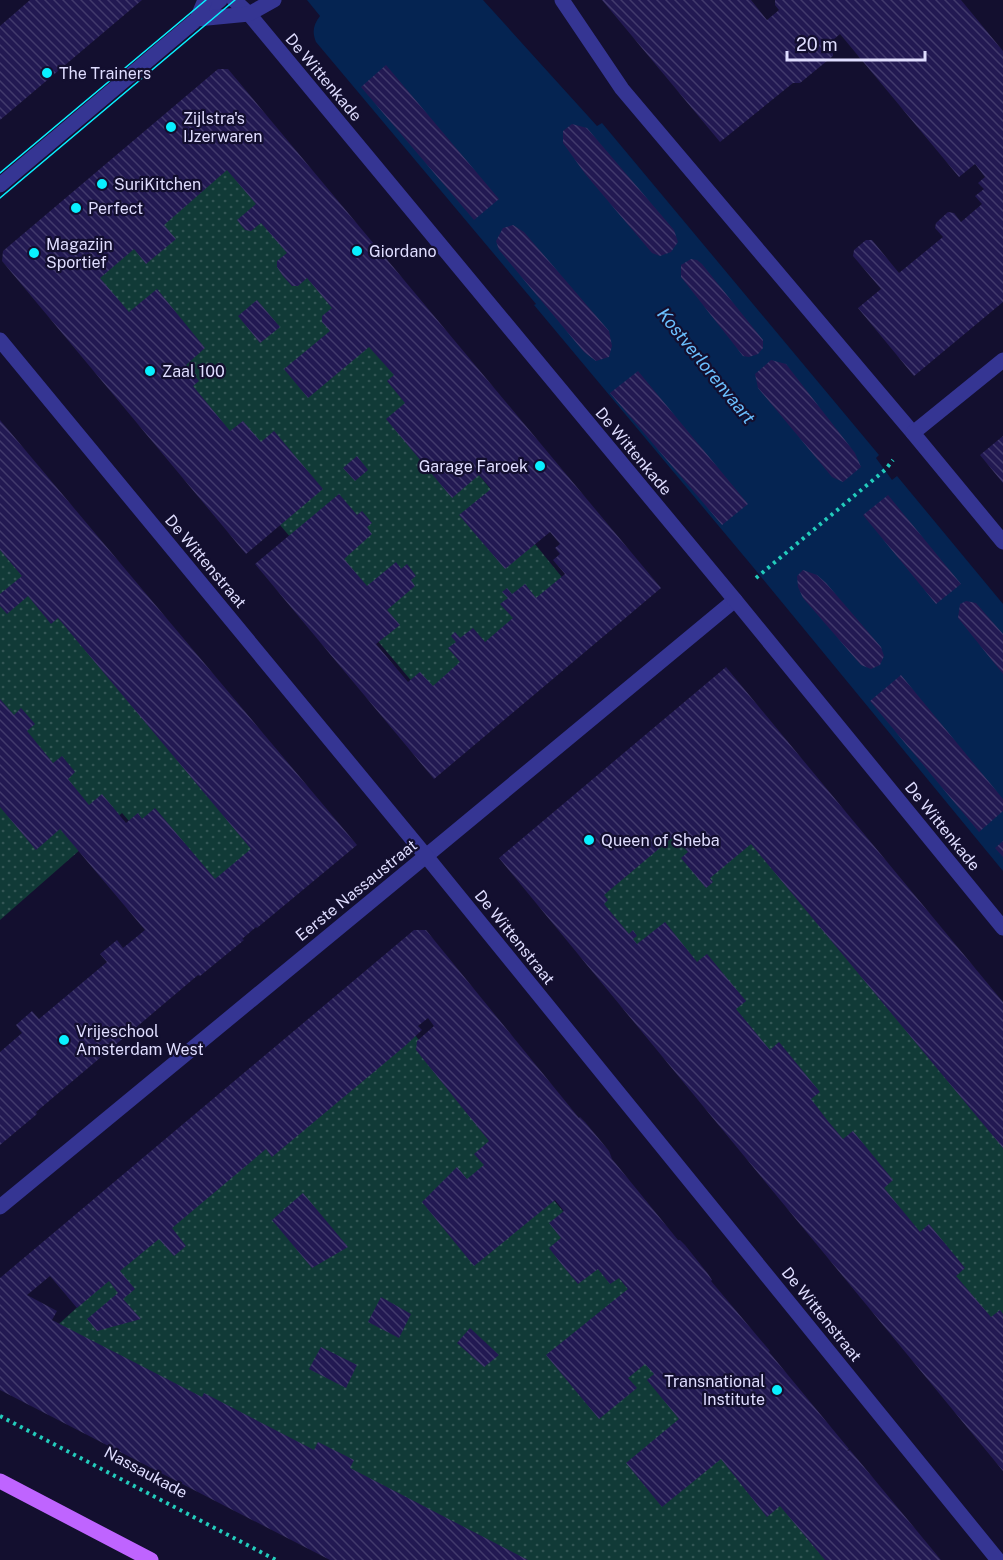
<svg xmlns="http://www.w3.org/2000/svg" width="1003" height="1560" font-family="'Public Sans',sans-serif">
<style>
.park{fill:url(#park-dots)}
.water{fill:#052452}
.building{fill:url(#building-back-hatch)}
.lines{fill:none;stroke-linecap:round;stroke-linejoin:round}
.path{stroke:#23ccbc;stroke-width:4;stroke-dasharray:3 4.5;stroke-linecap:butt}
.service{stroke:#353593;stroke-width:15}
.pedestrian{stroke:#353593;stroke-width:15}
.minor{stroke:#353593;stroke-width:15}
.tertiary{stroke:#353593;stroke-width:15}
.primary{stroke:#bf64ff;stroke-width:15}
.tram{stroke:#09f0ff;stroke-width:1.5}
.poi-dot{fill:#09f0ff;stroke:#130f2f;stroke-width:2}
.labels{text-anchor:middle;stroke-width:4.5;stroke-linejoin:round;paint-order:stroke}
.poi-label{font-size:16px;fill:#dfddff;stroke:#130f2f;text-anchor:start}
.street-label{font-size:16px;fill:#dfddff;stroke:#130f2f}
.water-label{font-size:18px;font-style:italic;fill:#6bc0ff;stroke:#130f2f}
</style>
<defs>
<pattern id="park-dots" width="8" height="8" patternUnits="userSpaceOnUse" patternTransform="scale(1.5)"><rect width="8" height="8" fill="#113a37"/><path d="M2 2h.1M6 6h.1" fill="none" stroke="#335655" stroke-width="1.8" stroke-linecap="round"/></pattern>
<pattern id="building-back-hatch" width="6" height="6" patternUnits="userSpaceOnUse" patternTransform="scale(1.5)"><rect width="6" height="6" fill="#221952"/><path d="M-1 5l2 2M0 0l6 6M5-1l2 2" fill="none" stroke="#423a6c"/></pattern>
</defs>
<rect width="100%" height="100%" fill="#130f2f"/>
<path class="park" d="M193 122 565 581 430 703 50 252Z
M0 525 279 845 204 907 122 813 0 920Z
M718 755 1003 1109V1424L564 884Z
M399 1016 856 1560H475L40 1341Z"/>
<path class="water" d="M307 0H483L597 126 602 123 879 455 876 458 892 480 897 476 1003 604V871L753 567 534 305 536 304 316 42C312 32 313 25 320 16Z"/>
<path class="building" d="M30 0H142L0 120V26Z
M602 0H751L767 20 779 10 775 5V0H961L1003 51V302L914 376 858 308 881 289 853 256 854 250 866 240H872L899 273 943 237 935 228 936 223 948 212 954 213 961 222 982 204 975 196 984 189 978 183 985 177 975 164 959 177 840 34 828 44 833 49V56L800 83H793L720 142Z
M386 65 499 199 474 220 361 87Z
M218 69H228L661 588 434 779 255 564 339 494 357 515 362 511 372 523 367 527 372 534 344 559 367 586 396 562 401 569 407 564 416 576 411 580 415 586 387 610 400 625 376 644 408 682 420 672 433 686 460 662 448 648 456 642 451 636 455 632 460 638 473 628 485 642 513 618 500 604 508 598 502 592 507 588 512 594 525 584 536 598 565 574 553 560 560 554 555 548 560 544 550 532 505 569 459 515 491 489 479 475 452 498 386 419 405 403 387 381 394 375 369 347 308 398 284 369 330 331 322 322V316L332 308 307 278 298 286H292L283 276 277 267V261L287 253 261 223 251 231 245 230 237 220 256 204 227 170 164 225 176 239 146 264 134 249 100 278 129 312 157 289 205 348 186 365 199 381 193 386 230 431 243 421 261 442 274 431 323 489 246 554 2 261 3 251Z
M572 124 587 128 674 230 678 242 671 252 660 256 652 253 586 175 563 143V131Z
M513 225 524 232 609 331 612 346 609 357 596 361 584 352 499 250 496 241 503 228Z
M691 259 697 260 702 264 763 340V348L758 354 749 357 743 356 681 277V265Z
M257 300 280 327 260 343 238 316Z
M771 360 786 364 855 453 861 467 843 482 832 477 758 388 755 374Z
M638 371 748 504 722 525 610 393Z
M0 420 357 845 257 928 256 927 242 939 244 940 200 976 198 975 36 1112 37 1114 0 1145V1052L22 1033 16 1025 32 1011 39 1019 107 962 100 954 117 940 123 948 145 930 60 829 36 850 0 807V699L14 715 21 708 35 724 27 731 53 763 62 756 75 772 68 779 89 805 102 794 126 823 138 813 142 819 155 808 215 879 251 849 58 618 51 624 28 596 7 614 0 606V594L22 576 0 550Z
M1003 436V483L980 455Z
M357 456 368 470 355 481 343 468Z
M888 495 961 584 936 604 863 515Z
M803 570 817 575 826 583 881 647 884 656 880 665 871 669 861 665 803 598 798 587 797 576Z
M966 601 976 603 1003 634V674L958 618 960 604Z
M726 667 1003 1002V1148L751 844 710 878 713 882 706 888 681 858 688 852 674 836 604 895 608 900 604 904 629 934 633 930 637 936 633 939 637 944 665 922 697 962 707 954 746 1001 736 1009 770 1050 779 1042 820 1092 811 1099 827 1120 843 1139 853 1131 893 1180 884 1188 920 1232 929 1224 965 1268 956 1276 991 1317 1000 1310 1003 1314V1471L499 858Z
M901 675 1003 799V811L979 832 870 701Z
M1003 841V857L995 848Z
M414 930H426L579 1118 580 1117 585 1122 609 1151 612 1159 678 1240H680L685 1245 708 1274 712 1280 711 1281 770 1351 769 1352 849 1449 847 1451 850 1450 941 1560H825L780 1506 767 1517 721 1459 662 1507 626 1463 679 1419 647 1380 654 1374 645 1364 628 1378 637 1388 599 1419 546 1355 628 1289 619 1278 610 1284 598 1269 578 1284 563 1266 549 1248 561 1238 549 1223 564 1211 555 1200 474 1266 422 1202 457 1167 467 1179 484 1165 474 1154 489 1141 416 1050 417 1041 434 1026 428 1018 418 1026 422 1030 405 1046 272 1157 266 1149 172 1228 186 1246 174 1256 159 1239 120 1271 135 1289 123 1299 141 1319 97 1331 87 1319 118 1293 109 1281 77 1308 50 1276 27 1295 57 1311 52 1320 202 1397 204 1393 314 1450 318 1442 354 1460 350 1468 528 1560H330L0 1390V1278Z
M303 1193 348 1247 312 1268 272 1220Z
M381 1297 411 1314 399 1338 368 1322Z
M470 1328 499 1355 484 1367 457 1343Z
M321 1347 357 1365 346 1388 309 1369Z"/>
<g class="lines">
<path class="path" d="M756 578 885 470 893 460
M0 1416 276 1560"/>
<path class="service" d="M197 19 220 0"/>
<path class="pedestrian" d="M562 0 622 89 913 433
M426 856 735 600"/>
<path class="minor" d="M234 0 249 14 735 600 1003 928
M0 340 426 856 998 1560
M1003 360 913 433 1003 542
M0 1207 426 856"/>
<path class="tertiary" d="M197 19 249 14 274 0
M0 185 197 19 205 0"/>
<path class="primary" d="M0 1481 151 1560"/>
<path class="tram" d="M0 173 206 0
M0 198 235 0"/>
</g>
<g class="poi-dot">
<circle cx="47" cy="73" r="6"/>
<circle cx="171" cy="127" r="6"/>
<circle cx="102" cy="184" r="6"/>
<circle cx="76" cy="208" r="6"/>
<circle cx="357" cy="251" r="6"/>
<circle cx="34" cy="253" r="6"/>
<circle cx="150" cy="371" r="6"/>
<circle cx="540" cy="466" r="6"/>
<circle cx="589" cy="840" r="6"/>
<circle cx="64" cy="1040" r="6"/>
<circle cx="777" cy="1390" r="6"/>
</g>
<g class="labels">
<g class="poi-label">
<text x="59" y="79">The Trainers</text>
<text x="183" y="124">Zijlstra's<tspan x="183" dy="18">IJzerwaren</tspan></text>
<text x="114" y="190">SuriKitchen</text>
<text x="88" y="214">Perfect</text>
<text x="46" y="250">Magazijn<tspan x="46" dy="18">Sportief</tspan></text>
<text x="369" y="257">Giordano</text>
<text x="162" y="377">Zaal 100</text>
<text x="528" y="472" text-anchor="end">Garage Faroek</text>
<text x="601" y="846">Queen of Sheba</text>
<text x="76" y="1037">Vrijeschool<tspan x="76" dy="18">Amsterdam West</tspan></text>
<text x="765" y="1387" text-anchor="end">Transnational<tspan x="765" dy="18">Institute</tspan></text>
</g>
<g class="street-label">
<text transform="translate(324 77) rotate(50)" y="6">De Wittenkade</text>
<text transform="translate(634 451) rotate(50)" y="6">De Wittenkade</text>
<text transform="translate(206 561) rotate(50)" y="6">De Wittenstraat</text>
<text transform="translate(943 826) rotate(51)" y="6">De Wittenkade</text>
<text transform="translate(356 890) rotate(-39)" y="6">Eerste Nassaustraat</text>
<text transform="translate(515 937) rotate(51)" y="6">De Wittenstraat</text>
<text transform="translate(822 1314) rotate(51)" y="6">De Wittenstraat</text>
<text transform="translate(146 1472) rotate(28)" y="6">Nassaukade</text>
</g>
<g class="water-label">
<text transform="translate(706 366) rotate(51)" y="6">Kostverlorenvaart</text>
</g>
</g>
<path d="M787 51v9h138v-9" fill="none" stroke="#dfddff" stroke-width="3"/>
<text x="796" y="51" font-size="18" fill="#dfddff" stroke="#130f2f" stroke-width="4.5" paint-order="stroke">20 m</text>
</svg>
